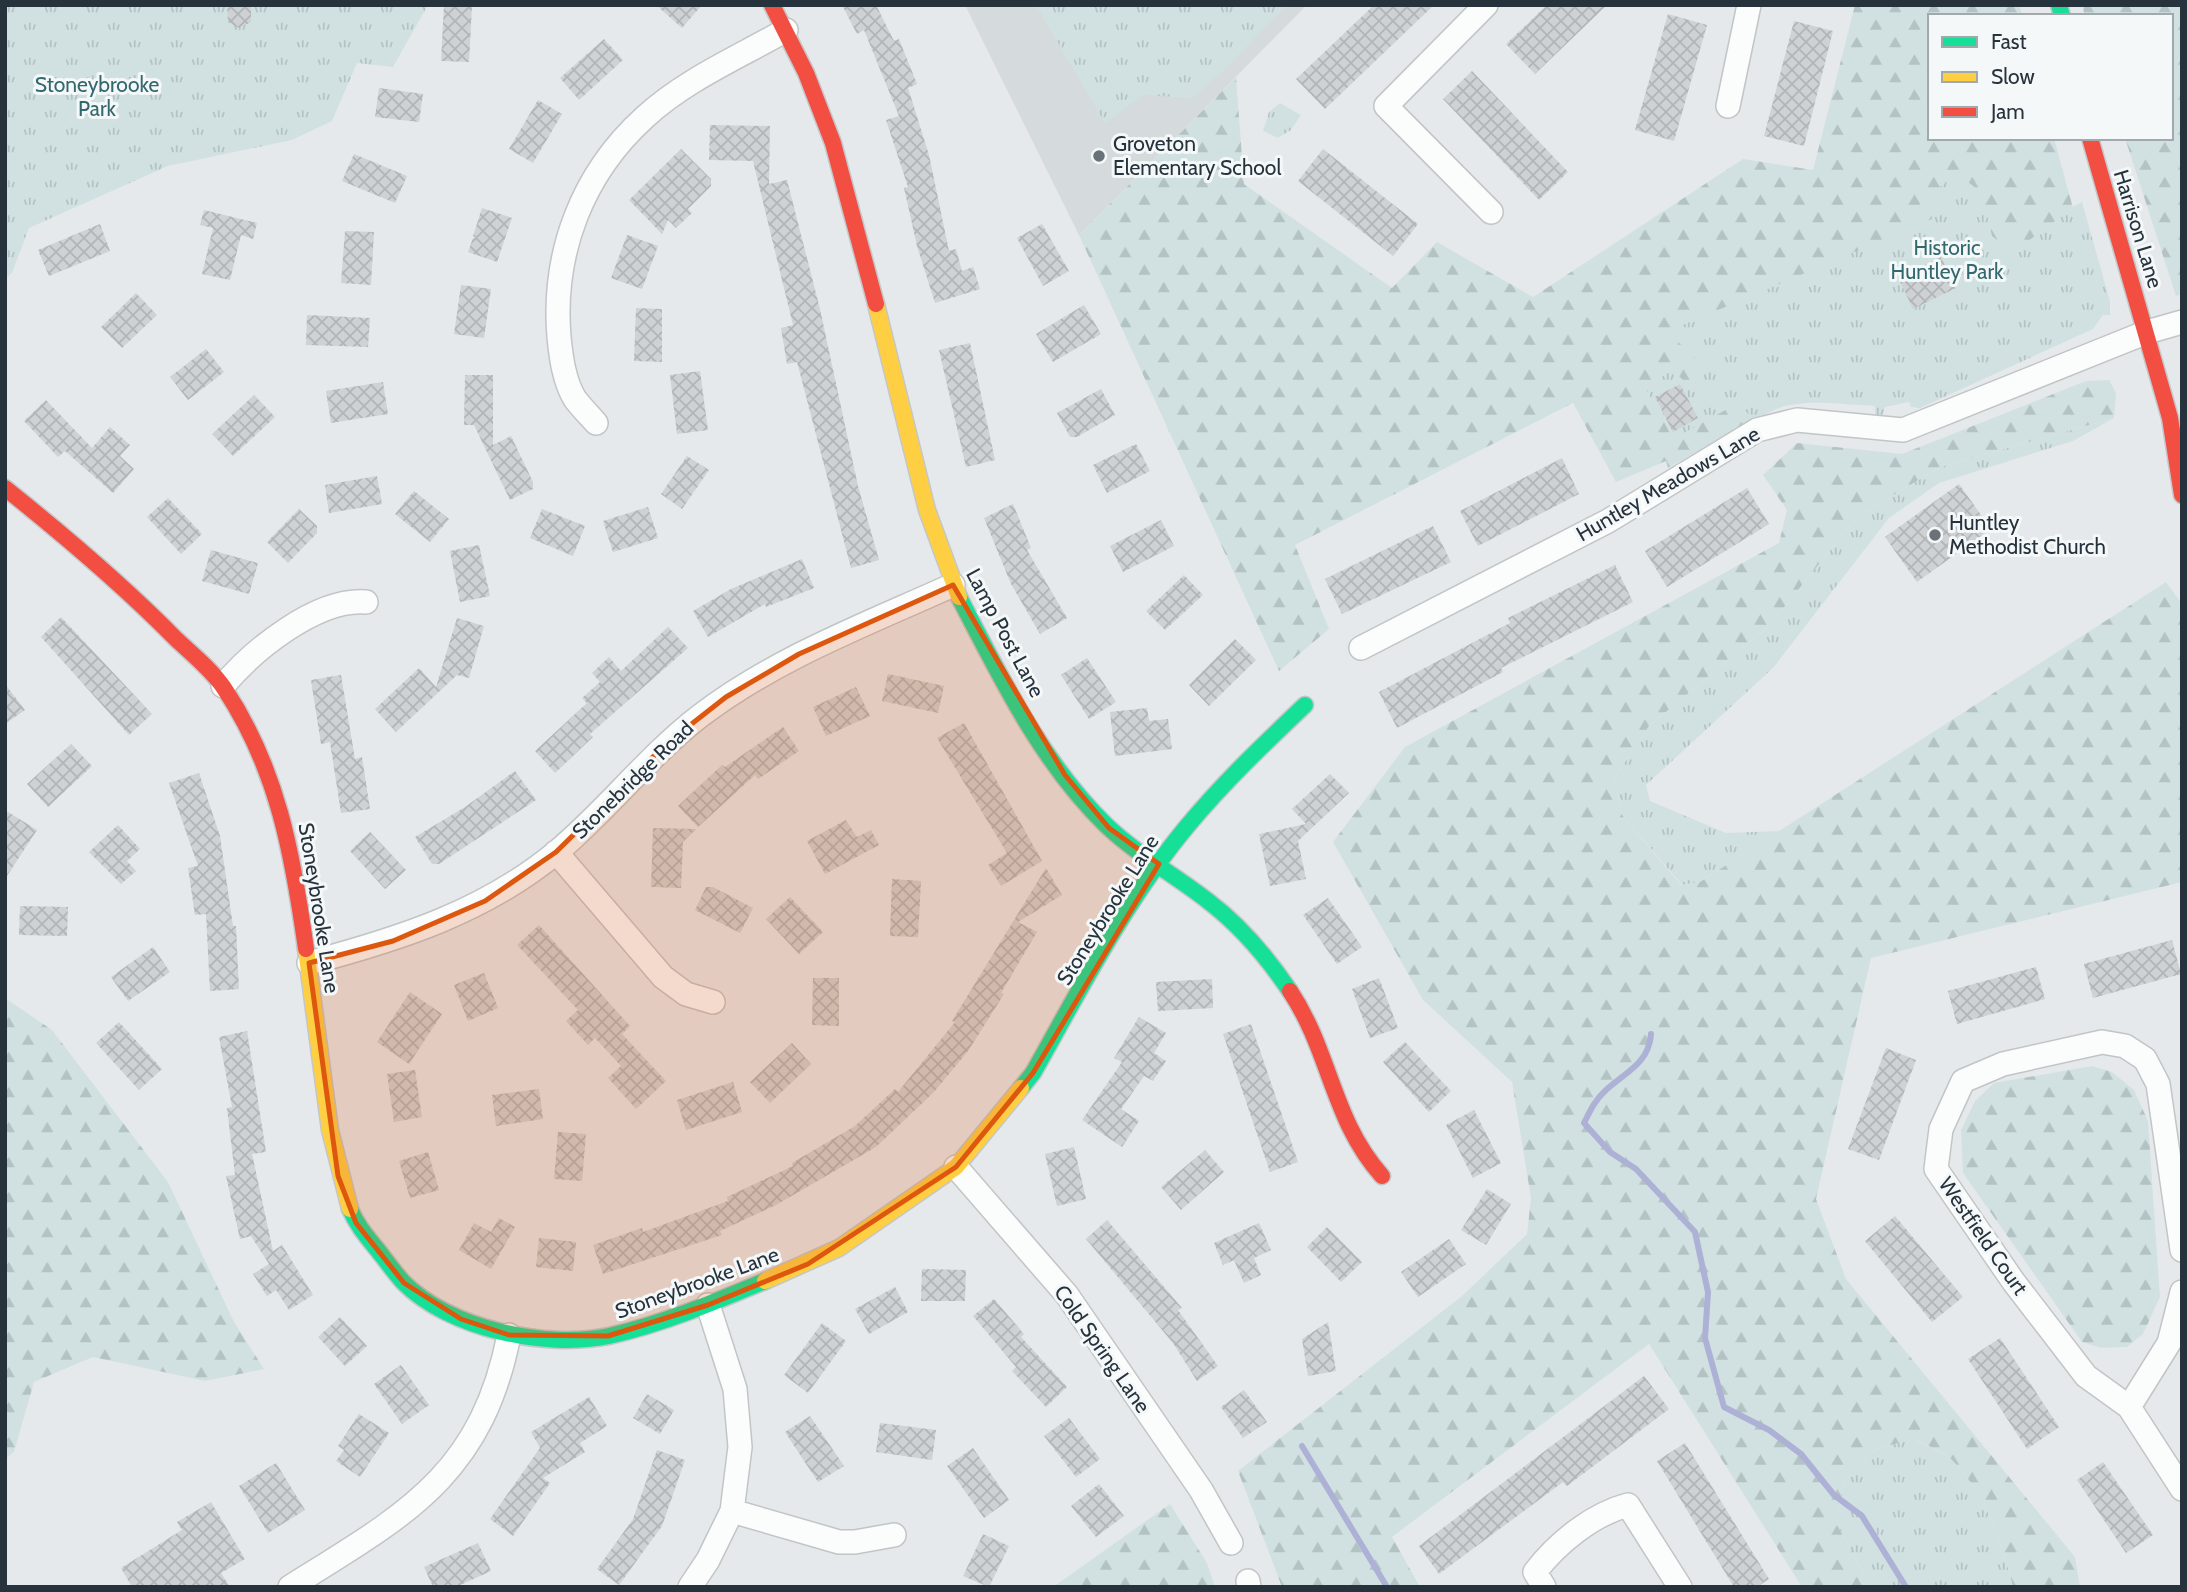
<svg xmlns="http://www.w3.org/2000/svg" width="2187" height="1592" font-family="Cabin,sans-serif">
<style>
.built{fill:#d5dadc}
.grass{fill:url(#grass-tufts)}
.forest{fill:url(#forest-firs)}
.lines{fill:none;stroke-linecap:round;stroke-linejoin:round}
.stream{stroke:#acb1d5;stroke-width:6}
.building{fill:url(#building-cross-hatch)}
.street-casing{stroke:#c2c5c6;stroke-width:26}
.fast-casing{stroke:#c4c7ca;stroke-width:19}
.slow-casing{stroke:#c4c7ca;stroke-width:19}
.jam-casing{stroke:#c4c7ca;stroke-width:19}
.street{stroke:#fbfcfc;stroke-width:23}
.fast{stroke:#16e098;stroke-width:16}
.slow{stroke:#ffcf43;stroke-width:16}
.jam{stroke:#f24e42;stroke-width:16}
.marked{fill:#de570e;fill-opacity:0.2;stroke:#de570e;stroke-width:5;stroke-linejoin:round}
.poi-dot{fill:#697279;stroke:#f5f8f9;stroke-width:2.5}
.labels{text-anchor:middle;stroke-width:6;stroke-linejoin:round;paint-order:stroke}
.park-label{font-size:21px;fill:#34686f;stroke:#f5f8f9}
.poi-label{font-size:21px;fill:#26323c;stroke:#f5f8f9;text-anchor:start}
.street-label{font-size:21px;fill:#26323c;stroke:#f5f8f9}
</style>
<defs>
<pattern id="grass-tufts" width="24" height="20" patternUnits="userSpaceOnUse" patternTransform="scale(1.75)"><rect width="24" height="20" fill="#d1e1e2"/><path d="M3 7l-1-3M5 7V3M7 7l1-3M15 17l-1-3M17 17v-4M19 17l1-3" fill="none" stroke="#b3c2c3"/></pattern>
<pattern id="forest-firs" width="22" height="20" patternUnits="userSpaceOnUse" patternTransform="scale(1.75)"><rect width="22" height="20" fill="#d1e1e2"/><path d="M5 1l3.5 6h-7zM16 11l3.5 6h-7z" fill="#b3c2c3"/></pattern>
<pattern id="building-cross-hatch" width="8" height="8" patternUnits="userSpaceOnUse" patternTransform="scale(1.75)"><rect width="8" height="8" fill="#cfd2d4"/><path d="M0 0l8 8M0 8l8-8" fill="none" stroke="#b2b5b7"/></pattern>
</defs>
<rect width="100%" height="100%" fill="#e6e9eb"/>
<path class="built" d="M965 5H1307L1079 235Z"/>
<path class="grass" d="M5 5H428L393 67 357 63 332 121 292 140 168 166 29 228 12 273 5 279Z
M1036 5H1287L1221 73 1192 98 1143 95 1105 123Z
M1922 5H2019L2022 16H1930V138L2072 207 2082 202 2110 301V315H2103L2093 329 1920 408 1911 407 1909 402 1885 407 1883 414 1879 417 1875 414V406C1841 405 1790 395 1762 417L1666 461 1595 329 1887 157Z
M1280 103 1301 115 1291 130 1278 138 1263 131 1269 112Z
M2114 418 2073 441 1939 483 1889 518 1773 668 1646 785 1650 801 1726 833 1780 831 1700 882 1682 885 1622 815 1614 778 1649 726 1768 627 1857 517 1940 467Z
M1914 1439C1926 1446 1943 1451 1952 1460 1986 1494 2002 1542 2013 1587H1871L1836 1523 1844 1477 1876 1449Z"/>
<path class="forest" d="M1855 5H2019L2022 16H1930V138H2054L2073 208 2028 241 2007 247 1992 236 1982 193 1968 182H1946L1930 195 1932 219 1678 327 1675 339 1694 357 1698 374 1686 383 1673 370 1645 387 1673 439 1729 408H1742L1754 419 1668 468 1666 461 1616 482 1573 403 1295 545 1329 629 1279 671 1079 235 1236 77 1244 184 1392 288 1437 242 1533 297 1743 159 1813 170Z
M2082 5H2182V294L2176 296 2125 138H2171V16H2085Z
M2109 380 2116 393 2114 418 1940 467 1857 517 1768 627 1649 726 1614 778 1622 815 1681 885 1700 882 2166 582 2182 604V882L1871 958 1816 1199 1846 1279 2075 1557 2080 1587H2013C2002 1542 1986 1494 1952 1460 1943 1451 1926 1445 1914 1439L1876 1449 1844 1477 1836 1523 1871 1587H1802L1649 1344 1392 1537 1420 1587H1282L1238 1471 1462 1296 1527 1234 1531 1198 1512 1082 1423 1000 1333 842 1405 747 1779 543 1787 510 1763 475 1797 443 1902 454 2086 381Z
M5 998 52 1030 168 1182 234 1322 264 1369 205 1381 93 1357 34 1382 14 1452 5 1459Z
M2092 1066 2112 1072 2134 1090 2148 1121 2160 1297 2143 1334 2127 1347 2101 1348 2082 1342 1963 1173 1961 1130 1975 1101 1994 1083Z
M1170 1504 1207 1563 1215 1587H1053Z"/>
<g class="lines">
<path class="stream" d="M1651 1034C1649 1064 1624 1073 1605 1091 1595 1100 1590 1111 1584 1123L1610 1152 1636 1169 1695 1232 1708 1292 1705 1338 1724 1407 1769 1430 1801 1454 1834 1495 1862 1516 1906 1587
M1302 1446 1387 1587"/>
</g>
<path class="building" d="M227 5H251V22L239 28 228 22Z
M444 5 472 6 469 62 441 61Z
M656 5H702L682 28Z
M842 5H876L894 41 899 39 917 84 908 88 929 155 949 251 956 249 962 271 973 267 980 289 935 303 917 246 904 188 908 187 886 120 899 116 864 30 857 34Z
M1374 5H1434L1325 109 1296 79Z
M1547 5H1607L1535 74 1506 44Z
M1668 14 1707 25 1674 141 1635 130Z
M1794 21 1833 31 1804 146 1764 136Z
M604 39 623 60 579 100 560 78Z
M1472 71 1568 172 1539 200 1443 99Z
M379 88 423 94 419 122 375 117Z
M538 100 562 114 533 163 509 149Z
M710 125 770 126 769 184 787 180 820 309 858 486 879 560 851 568 797 362 787 364 781 328 793 325 753 161 709 160Z
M681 149 711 179V186L688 209 692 213 676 228 668 220 662 234 629 200Z
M1323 149 1418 224 1393 256 1298 181Z
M354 154 407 176 395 203 342 181Z
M482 208 512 218 497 262 468 252 473 238H476L473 236Z
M204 210 257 223 253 239 241 235 230 280 202 274 213 228 200 225Z
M100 224 110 251 49 276 38 250Z
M1042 224 1069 271 1043 286 1017 238Z
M345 231 374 232 371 285 341 283Z
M627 235 658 246 642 289 611 278Z
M1941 257 1956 288 1913 309 1898 277Z
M461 285 491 289 484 338 454 334Z
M136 293 157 315 122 348 101 327Z
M1084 305 1101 334 1053 362 1036 334Z
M636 308 662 309V362L634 361Z
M307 315 370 318 368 347 306 345Z
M970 343 995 460 966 467 939 350Z
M206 349 224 372 188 400 170 377Z
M700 371 708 430 677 434 670 375Z
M465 375H493V445L511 436 533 482V489L510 500 474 425H464Z
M383 382 388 414 331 423 326 391Z
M1680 384 1698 418 1673 432 1655 397Z
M1101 389 1115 415 1077 437H1070L1057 413Z
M254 395 275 417 233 456 212 434Z
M46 400 92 448 110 427 130 445 120 456 134 469 113 493 65 451 58 457 24 421Z
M1136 444 1150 471 1107 493 1093 465Z
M687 456 709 470 682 509 661 494Z
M1562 458 1579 494 1478 546 1460 511Z
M377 476 382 504 329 513 325 485Z
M1959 484 1991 529 1917 582 1885 537Z
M1747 488 1769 524 1667 587 1645 551Z
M414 491 449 519 430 542 395 514Z
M168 498 202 534 181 554 147 517Z
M1013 504 1031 548 1027 550 1067 618 1040 634 1011 584 984 518Z
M648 507 658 538 613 552 603 521Z
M299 509 317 526V533L288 563 267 542Z
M542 509 585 526 573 556 530 538Z
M1161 520 1174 546 1123 572 1110 546Z
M1433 526 1451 562 1342 614 1325 579Z
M479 545 490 596 460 602 450 551Z
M211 550 258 563 249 594 202 581Z
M802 559 814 588 766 607 765 604 708 637 693 611 731 589Z
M1615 565 1633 602 1501 668 1503 672 1397 728 1379 692 1510 623 1508 618Z
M1184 575 1203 595 1165 630 1146 611Z
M61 617 152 714 129 735 41 637Z
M457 618 484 626 469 678 457 675 396 732 375 709 419 668 436 687Z
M668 627 688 648 590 734 593 737 555 773 535 751 587 703 582 698 600 682 592 673 609 657 621 671Z
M1235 639 1256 660 1209 706 1189 685Z
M1087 658 1116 702 1089 719 1061 675Z
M888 674 944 686 938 713 882 701Z
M341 675 355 759 362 757 370 809 341 813 330 742 321 744 311 680Z
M5 684 25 710 5 724Z
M856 687 870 716 826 736 813 707Z
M1147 708 1149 721 1168 719 1172 749 1115 756 1110 712Z
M964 723 1042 861 1001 886 988 865 1007 853 937 738Z
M783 727 799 751 758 779 755 775 698 827 678 806 722 765 725 767Z
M71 744 92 766 48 807 27 784Z
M515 771 536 800 439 864H432L415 837 465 807Z
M199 773 220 836 233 926H236L239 989 210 991 206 914 195 915 188 868 198 866 169 783Z
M1330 774 1349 793 1298 841 1306 879 1270 886 1259 834 1306 824 1292 809Z
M5 810 37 830 5 879Z
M846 820 857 837 871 830 879 845 825 874 807 841Z
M118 825 140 849 127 861 136 871 121 884 89 852Z
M653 828 696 829 683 842 681 888 651 887Z
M370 832 406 870 385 889 350 851Z
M1046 868 1062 895 1018 922 1037 932 1001 993 1004 994 968 1051 934 1092 876 1147 776 1205 720 1231 722 1235 603 1274 593 1245 642 1228 643 1232 728 1201 727 1197 793 1166 792 1163 855 1126 895 1089 898 1092 955 1022 952 1021Z
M892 879 921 881 918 937 890 936Z
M706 887H713L753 908 740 933 695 910Z
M790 897 823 932 799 954 766 919Z
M1328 898 1362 947 1337 964 1303 915Z
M20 906 68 907 67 936 19 935Z
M539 925 630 1026 622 1034 666 1081 636 1109 608 1078 621 1066 595 1038 588 1045 566 1021 578 1010 517 945Z
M2172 940 2181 974 2093 998 2084 964Z
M153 947 170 972 128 1001 111 977Z
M2036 967 2045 999 1957 1024 1948 991Z
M484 973 498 1008 468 1021 454 985Z
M813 978H839V1026L812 1025Z
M1379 978 1398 1028 1370 1038 1352 989Z
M1212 979 1213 1008 1158 1011 1156 982Z
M410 992 442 1014 409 1064 377 1042Z
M1139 1017 1166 1033 1154 1053 1166 1061 1153 1081 1144 1076 1121 1109 1139 1121 1122 1147 1082 1120 1122 1062 1114 1058Z
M119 1022 162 1069 139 1090 96 1043Z
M1251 1024 1298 1162 1270 1172 1223 1034Z
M247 1031 266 1152 252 1154 273 1251 282 1245 313 1295 289 1310 276 1290 267 1296 253 1274 269 1264 251 1236 240 1239 226 1176 235 1175 227 1108 232 1107 219 1037Z
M1405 1042 1451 1091 1429 1112 1383 1062Z
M792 1043 811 1064 770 1103 750 1082Z
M1886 1048 1916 1060 1879 1160 1848 1149Z
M415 1070 422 1117 394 1122 387 1074Z
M733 1082 742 1112 686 1130 677 1100Z
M539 1089 543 1119 496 1126 492 1095Z
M1474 1110 1501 1163 1473 1178 1446 1125Z
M558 1132 586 1134 582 1181 554 1179Z
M1074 1147 1086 1199 1057 1206 1045 1154Z
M1205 1150 1224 1172 1181 1210 1161 1187Z
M428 1152 439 1190 410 1198 399 1161Z
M1487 1189 1511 1204 1486 1245 1461 1230Z
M1895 1216 1963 1297 1932 1322 1865 1241Z
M499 1218 515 1227 491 1269 459 1250 474 1223 491 1232Z
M1107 1220 1182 1308 1178 1310 1218 1366 1197 1381 1173 1343 1086 1239Z
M1259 1223 1271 1250 1254 1258 1261 1275 1244 1283 1234 1260 1223 1265 1214 1243Z
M1327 1227 1362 1262 1341 1282 1307 1247Z
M539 1238 576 1242 573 1271 536 1267Z
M1449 1239 1466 1264 1418 1297 1401 1272Z
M922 1269 966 1270 965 1301H921Z
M895 1287 908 1312 869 1334 855 1309Z
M994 1299 1024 1334 1021 1337 1067 1387 1046 1407 1012 1371 1016 1367 973 1316Z
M340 1317 367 1346 345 1366 318 1337Z
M1328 1322 1336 1371 1308 1376 1302 1339Z
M822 1323 846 1341 808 1393 784 1375Z
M2000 1338 2059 1427 2027 1449 1968 1359Z
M401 1365 429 1405 402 1424 374 1384Z
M1644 1376 1669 1409 1567 1486 1563 1482 1439 1574 1419 1546Z
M1244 1390 1267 1422 1243 1438 1221 1407Z
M647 1394 674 1410 660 1434 633 1418Z
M589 1397 607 1426 580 1443 585 1452 543 1478 550 1483 513 1536 490 1519 540 1448 531 1432Z
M359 1414 389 1433 360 1477 336 1461 344 1450 338 1446Z
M810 1416 844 1466 818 1482 785 1432Z
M1069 1418 1100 1459 1076 1477 1044 1436Z
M880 1423 936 1430 932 1460 876 1452Z
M1685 1443 1769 1579 1757 1587H1734L1657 1461Z
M973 1448 1009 1500 984 1518 947 1466Z
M657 1450 685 1460 662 1526 619 1585 597 1569 633 1519Z
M2103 1462 2153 1535 2126 1553 2077 1480Z
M276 1463 305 1510 268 1533 239 1486Z
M1099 1484 1124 1516 1096 1537 1071 1506Z
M211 1502 245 1559 221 1573 230 1587H132L121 1568 182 1530 177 1522Z
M983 1534 1009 1546 989 1587 963 1576Z
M478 1543 491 1571 456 1587H433L424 1567Z"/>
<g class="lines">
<g class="street-casing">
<path id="street" d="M1486 5 1386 106 1491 212
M1728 106 1749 5
M596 423C589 415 581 407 575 399 564 381 561 357 559 337 552 253 582 174 645 117 685 80 739 57 786 30
M1361 648 1608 521 1757 430 1797 420 1903 430 2147 332 2182 322
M223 686C253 650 317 598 366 602
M556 852 663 977 686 994 713 1002
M309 963C399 939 485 912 558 851 608 809 648 756 700 716 776 658 867 624 953 585
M956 1167 1067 1295 1201 1490 1231 1543
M2182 1250 2158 1084 2145 1059 2125 1046 2102 1042 2003 1064 1963 1081 1941 1129 1936 1169 2013 1281 2086 1376 2129 1407 2182 1489
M2129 1407 2169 1343 2182 1292
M732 1511 839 1542H855L894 1535
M1248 1581 1249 1587
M290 1587C403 1516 481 1477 509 1335
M690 1587 708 1560 732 1511 740 1447 735 1389 708 1305
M1544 1587 1535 1572C1557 1543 1593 1514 1628 1505L1680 1587"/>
</g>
<g class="fast-casing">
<path id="fast" d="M2059 5 2062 16
M959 597C1000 676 1041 762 1106 825 1136 854 1175 875 1208 901 1241 926 1267 957 1290 991
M1021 1088 1033 1073C1081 988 1126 899 1189 824 1225 781 1265 743 1305 705
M350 1209C357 1226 368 1238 380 1253 387 1262 395 1273 403 1282 449 1329 546 1349 609 1336 662 1324 715 1302 765 1281"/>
</g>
<g class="slow-casing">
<path id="slow" d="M876 304 927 510 959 597
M306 949 330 1130 350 1209
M765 1281 839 1248 956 1167 1021 1088"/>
</g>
<g class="jam-casing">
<path id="jam" d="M772 5 806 73 833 143 876 304
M2090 138 2170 418 2182 495
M5 488C65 536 122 584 176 639 192 654 212 670 224 688 278 769 293 856 306 949
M1290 991C1331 1053 1332 1120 1382 1176"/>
</g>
<use href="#street" class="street"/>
<use href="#fast" class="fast"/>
<use href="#slow" class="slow"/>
<use href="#jam" class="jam"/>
</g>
<path class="marked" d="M953 585 1065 775 1109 828 1159 864 1033 1073 956 1167 808 1264 708 1305 608 1336 509 1335 461 1319 404 1283 356 1223 338 1176 309 963 393 941 485 901 556 852 666 744 726 697 799 654Z"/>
<g class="poi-dot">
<circle cx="1099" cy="156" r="7"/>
<circle cx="1935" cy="535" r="7"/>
</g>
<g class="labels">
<g class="park-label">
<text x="97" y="92">Stoneybrooke<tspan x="97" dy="24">Park</tspan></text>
<text x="1947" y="255">Historic<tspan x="1947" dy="24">Huntley Park</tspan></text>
</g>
<g class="poi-label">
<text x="1113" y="151">Groveton<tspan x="1113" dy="24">Elementary School</tspan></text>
<text x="1949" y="530">Huntley<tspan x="1949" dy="24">Methodist Church</tspan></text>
</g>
<g class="street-label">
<text transform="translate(2138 229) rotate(73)" y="7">Harrison Lane</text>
<text transform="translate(1668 484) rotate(-30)" y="7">Huntley Meadows Lane</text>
<text transform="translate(1005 633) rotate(62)" y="7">Lamp Post Lane</text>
<text transform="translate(633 780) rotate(-44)" y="7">Stonebridge Road</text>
<text transform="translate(319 908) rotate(81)" y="7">Stoneybrooke Lane</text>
<text transform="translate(1108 910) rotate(-58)" y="7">Stoneybrooke Lane</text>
<text transform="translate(1983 1236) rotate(55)" y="7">Westfield Court</text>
<text transform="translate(697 1283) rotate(-20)" y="7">Stoneybrooke Lane</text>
<text transform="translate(1102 1349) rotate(55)" y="7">Cold Spring Lane</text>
</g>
</g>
<rect width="2187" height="1592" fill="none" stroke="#26323c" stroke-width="14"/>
<rect x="1928" y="14" width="245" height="126" fill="#f5f8f9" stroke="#a2a9ad" stroke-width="2"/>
<rect x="1942" y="37" width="35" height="10" fill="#16e098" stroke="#a2a9ad" stroke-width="2"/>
<text x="1991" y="49" font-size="21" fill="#26323c">Fast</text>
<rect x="1942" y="72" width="35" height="10" fill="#ffcf43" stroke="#a2a9ad" stroke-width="2"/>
<text x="1991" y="84" font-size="21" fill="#26323c">Slow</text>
<rect x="1942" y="107" width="35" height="10" fill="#f24e42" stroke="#a2a9ad" stroke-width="2"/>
<text x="1991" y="119" font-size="21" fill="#26323c">Jam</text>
</svg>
